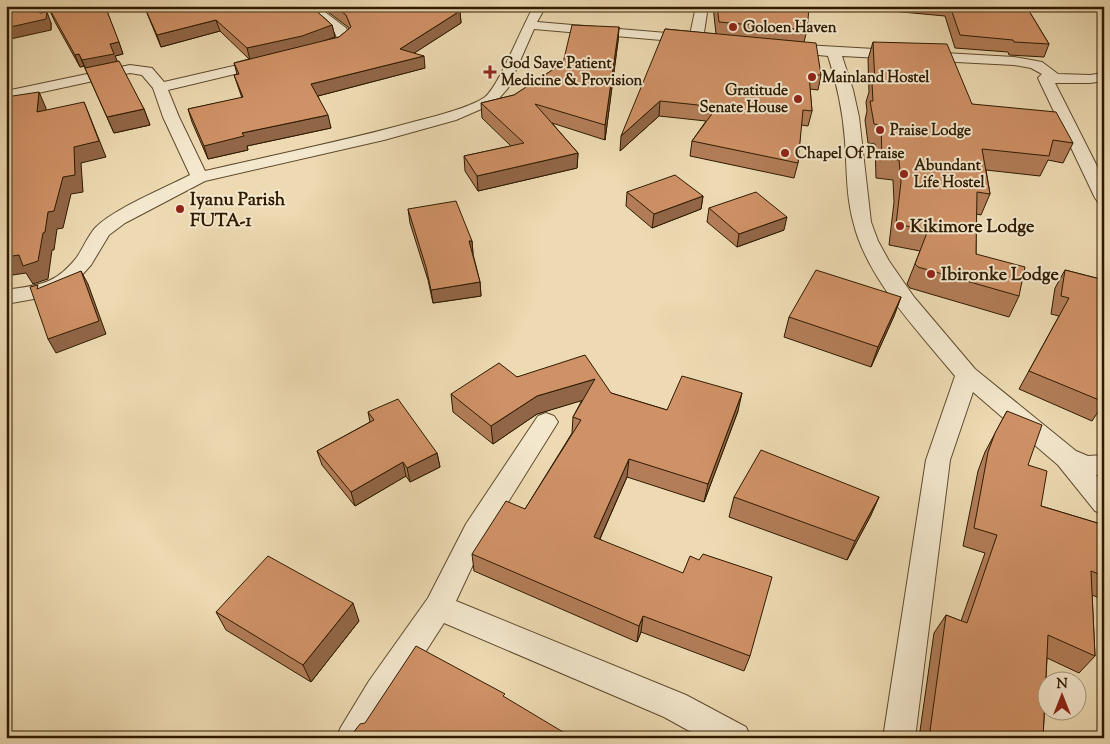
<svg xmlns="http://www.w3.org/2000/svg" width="1110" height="744" font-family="'Sorts Mill Goudy',serif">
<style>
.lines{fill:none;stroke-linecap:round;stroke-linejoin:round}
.street-casing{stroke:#5e4a2c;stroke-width:2}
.street{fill:#f3e7cd;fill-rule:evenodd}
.wall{fill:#b27d58;stroke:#2e1a00}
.shaded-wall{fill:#916647;stroke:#2e1a00}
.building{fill:#cf9166;stroke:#2e1a00}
.poi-dot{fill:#8f2418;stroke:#f3e7cd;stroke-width:2}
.labels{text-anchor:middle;stroke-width:4;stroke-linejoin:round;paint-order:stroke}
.far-poi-label{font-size:15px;font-weight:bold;fill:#2e1a00;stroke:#f3e7cd;text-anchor:start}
.poi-label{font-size:18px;font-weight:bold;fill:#2e1a00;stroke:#f3e7cd;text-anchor:start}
</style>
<rect width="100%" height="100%" fill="#eddab2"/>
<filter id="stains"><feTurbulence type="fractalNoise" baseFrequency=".004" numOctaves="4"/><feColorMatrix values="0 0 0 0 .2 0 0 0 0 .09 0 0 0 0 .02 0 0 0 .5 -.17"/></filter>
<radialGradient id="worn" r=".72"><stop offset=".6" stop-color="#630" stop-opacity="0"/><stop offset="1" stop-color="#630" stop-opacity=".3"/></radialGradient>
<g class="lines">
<g class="street-casing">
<path id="street" d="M303 6H317L346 28 351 39C344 48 328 55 317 52L315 49 317 46 337 38 335 33Z
M534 6H546L537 22 690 35 696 6H708L703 39 696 43 534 29 508 88 495 103 456 120 384 140 205 181 125 223 109 235 91 265 72 286 45 297 6 304V290C39 285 55 285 77 257 83 248 88 236 95 228 113 209 165 188 190 175L163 117 153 88 142 75 130 73 6 100V91L130 65 152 68 164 82 264 59 269 60 271 63 269 66 168 90 179 117 205 171C274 155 344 141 413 122 432 117 470 108 485 97 499 86 522 26 534 6Z
M787 44 1014 57 1042 62 1058 74 1090 75 1104 73V81L1090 83H1055L1104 180V203L1098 202 1095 198 1038 78 1042 74 1031 68 1014 65 842 56 853 90 859 117 871 222 878 241 889 261 914 297 975 369 1076 451 1088 456 1104 455V475H1096L1104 484V514L1095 511 1058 465 973 392 950 460 915 738H883L926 460 955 376C919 332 866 278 853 221 846 195 847 168 845 141 843 112 837 84 828 56L782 51 780 48Z
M546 413 554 416 558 422 485 539 456 601 686 695 746 727 751 738H702L664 717 444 623 370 738H336L341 727 369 681 428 598 466 524 538 416Z"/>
</g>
<use href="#street" class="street"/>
</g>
<path class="wall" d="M6 6H105L123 54 115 56 117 61 144 109 150 125 114 133 84 66 80 67 55 22 50 11 44 12 51 23V30Z
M144 6H311L332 25 335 37 325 41 339 37 349 29 348 27 320 6H452L448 8 460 11 461 23 414 53 425 68 318 96 331 128 247 146 248 150 208 159 192 122 188 109 242 98 234 75 237 74 234 63 249 59 220 31 161 47Z
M713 6H795L807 30 804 42 821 75 818 90 810 89 812 111 808 126 801 125 798 163 794 178 690 156 692 141 706 121 659 116 620 151 665 29 716 34Z
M880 6H1026L1049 44 1044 57 1009 55 1008 52 955 48 945 16 880 10Z
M619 27 618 41 605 140 552 123 578 153 577 168 478 191 465 171 464 156 511 146 482 118 481 103 514 95Z
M873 42 972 104 1073 143 1063 163 1048 160 1040 176 986 170 990 194 981 215 976 214V254L1019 296 1009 317 910 288 907 284 920 251 889 245 894 202 893 180 876 178 875 144 868 143 865 120 867 111 866 102 869 92 868 59Z
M627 192 703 196 701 209 652 228 626 206Z
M709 208 784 230 737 247 707 222Z
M408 209 472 241 473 254 480 282 481 296 433 303 428 280 410 223Z
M1065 270 1104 280V403L1092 421 1019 389 1059 316 1051 314 1055 288Z
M901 297 894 316 871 367 784 337 789 317Z
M517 377 611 393 667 410 738 411 704 502 627 477 600 539 750 656 744 671 641 632 637 642 474 571 472 554 525 509 572 433 573 417 582 400 537 414 493 444 453 412 451 394Z
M1007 411 1028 465 1041 506 1104 525V600L1092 595 1095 656 1079 673 1047 658 1043 738H919L934 633 946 615 961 621 985 553 963 546 978 471 985 452Z
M368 412 437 453 440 467 410 482 406 476 355 506 322 465 317 451 370 422Z
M734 497H879L870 517 847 560 729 517Z
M216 612 359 621 311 682 226 630Z"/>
<path class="shaded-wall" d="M34 6H71L41 13 34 8Z
M430 6H452L431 16Z
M460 11 461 23 402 61 400 49Z
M47 12 51 23V30L6 40V28Z
M216 20 220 31 161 47 157 35Z
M332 25 335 37 304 48 250 60 247 48Z
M619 27 618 41 605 140V125Z
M119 42 123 54 115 56 119 65 87 72 82 60 110 44Z
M79 54 84 66 80 67 75 55Z
M424 56 425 68 314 97 311 84Z
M39 92 46 108 45 128 37 112Z
M660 101 659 116 620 151 621 136Z
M84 102 106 157 81 163 83 192 71 194 63 228 57 229 54 250H52L48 279 33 284 26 273 6 276V257L43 233 48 212 63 177 74 147Z
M144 109 150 125 114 133 107 117Z
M328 115 331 128 247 146 248 150 208 159 204 146 242 133Z
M578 153 577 168 478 191 477 176Z
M703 196 701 209 652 228 654 214Z
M787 217 784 230 737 247 739 234Z
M469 241H472L473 254 471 255Z
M81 271 88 284 106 334 56 353 48 339Z
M480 282 481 296 433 303 431 290Z
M901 297 894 316 871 367 878 347Z
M595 379 594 397 537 414 493 444 491 426 537 396Z
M742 393 738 411 704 502 708 484Z
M437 453 440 467 410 482 407 468Z
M629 459 627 477 593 554 594 537Z
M403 462 406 476 355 506 351 492Z
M879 497 870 517 847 560 855 541Z
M353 603 359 621 311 682 303 665Z
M643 616 641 632 637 642 639 626Z"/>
<path class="building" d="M6 6H34V8L40 13 47 12 46 19 6 28Z
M69 6H105L119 42 110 44 114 54 82 60 79 54 75 55 50 10Z
M144 6H311L332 25 302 36 247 48 216 20 157 35Z
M334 6H439L460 11 400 49 424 56 311 84 328 115 242 133 244 136 204 146 188 109 243 97 234 75 239 74 234 63 339 37 351 27 346 15Z
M717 6H795L809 8 807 30 719 22Z
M950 6H1026L1049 44 1014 42 1013 40 960 35Z
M572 25 619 27 605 125 535 104 578 153 477 176 464 156 524 143 481 103 514 95 563 63Z
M665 29 816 43 821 75H809L812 111 803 110 798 163 692 141 717 107 660 101 621 136Z
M873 42 947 44 972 104 1056 112 1073 143 1053 140 1049 156 982 149 990 194 977 192 976 254 1025 267 1019 296 918 267 915 264 928 230 896 224 901 182 899 160 882 158 881 125 874 124 870 101H873L872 83 875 84Z
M119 61 144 109 107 117 85 68Z
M39 92 37 112 84 102 99 141 74 147 75 175 63 177 54 211 48 212 45 232 43 233 38 261 23 266 19 255 6 257V97Z
M675 175 703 196 654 214 627 192Z
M756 192 787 217 739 234 709 208Z
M456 201 472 241H469L480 282 431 290 426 267 408 209Z
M816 270 901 297 878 347 789 317Z
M1065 270 1104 280V402L1029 371 1069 298 1061 296Z
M81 271 99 321 48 339 30 287 38 285 37 289Z
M585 355 611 393 667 410 682 376 742 393 708 484 629 459 594 537 683 573 690 556 699 560 703 554 772 577 750 656 643 616 639 626 472 554 506 501 525 509 581 420 573 417 595 379 537 396 491 426 451 394 499 363 517 377Z
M398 399 437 453 407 468 403 462 351 492 317 451 374 420 368 412Z
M1007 411 1042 425 1028 465 1047 471 1041 506 1104 525V576L1091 571 1095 656 1048 635 1043 738H929L946 615 967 623 997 535 974 528 988 452 995 433Z
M761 450 879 497 855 541 734 497Z
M268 556 353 603 303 665 216 612Z
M416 646 505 694 503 696 573 738 350 737 360 724 365 723Z"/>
<g class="poi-dot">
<circle cx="733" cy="27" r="5"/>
<path d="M487.5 64.5h5v5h5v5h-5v5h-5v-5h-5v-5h5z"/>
<circle cx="812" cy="77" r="5"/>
<circle cx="798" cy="99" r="5"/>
<circle cx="880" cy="130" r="5"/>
<circle cx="785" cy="153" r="5"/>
<circle cx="904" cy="174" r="5"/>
<circle cx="180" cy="209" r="5"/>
<circle cx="900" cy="226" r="5"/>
<circle cx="931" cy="274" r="5"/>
</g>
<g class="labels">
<g class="far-poi-label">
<text x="743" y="32">Goloen Haven</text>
<text x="501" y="68">God Save Patient<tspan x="501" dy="17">Medicine &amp; Provision</tspan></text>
<text x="822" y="82">Mainland Hostel</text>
<text x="788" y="95" text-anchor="end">Gratitude<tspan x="788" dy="17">Senate House</tspan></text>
<text x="890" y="135">Praise Lodge</text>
<text x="795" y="158">Chapel Of Praise</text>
<text x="914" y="170">Abundant<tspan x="914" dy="17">Life Hostel</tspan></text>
</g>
<g class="poi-label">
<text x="190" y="205">Iyanu Parish<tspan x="190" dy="21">FUTA-1</tspan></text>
<text x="910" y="232">Kikimore Lodge</text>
<text x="941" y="280">Ibironke Lodge</text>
</g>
</g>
<rect width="1110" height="744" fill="none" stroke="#eddab2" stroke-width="25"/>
<rect x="8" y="8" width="1095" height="729" fill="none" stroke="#2e1a00" stroke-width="2.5"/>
<rect x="12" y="12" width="1085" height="719" fill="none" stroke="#2e1a00"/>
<g transform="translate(1062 696)"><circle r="24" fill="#f3e7cd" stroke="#a4957b"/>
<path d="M0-4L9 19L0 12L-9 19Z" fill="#8f2418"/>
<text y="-8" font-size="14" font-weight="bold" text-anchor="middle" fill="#2e1a00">N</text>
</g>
<rect width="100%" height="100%" filter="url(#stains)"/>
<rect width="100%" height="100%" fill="url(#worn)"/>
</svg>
